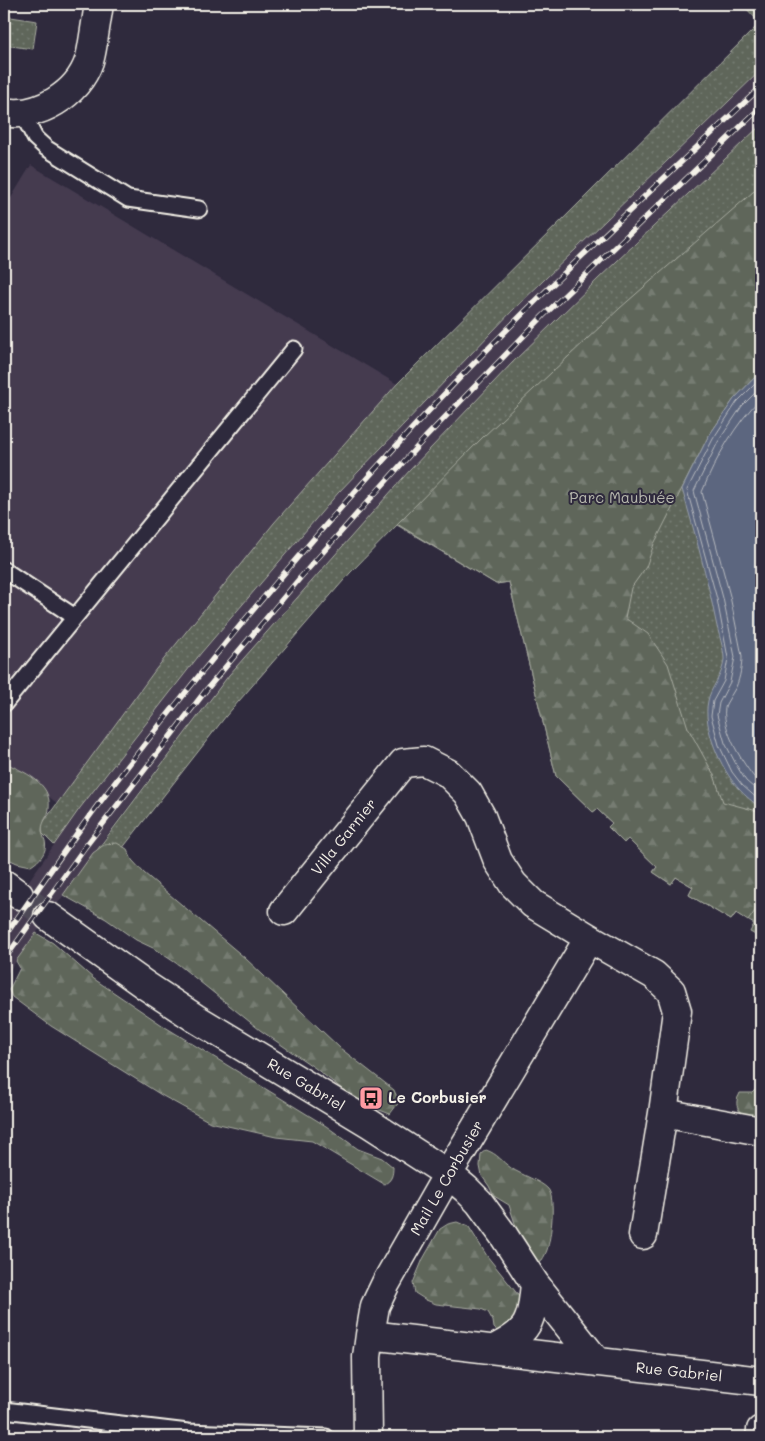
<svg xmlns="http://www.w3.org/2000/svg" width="765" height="1441" font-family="Mali,sans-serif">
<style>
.built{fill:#443a4f}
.grass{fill:url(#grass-dots);stroke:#a9aca1}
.forest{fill:url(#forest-firs);stroke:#a9aca1}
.water{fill:#5b667f;stroke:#989ea9}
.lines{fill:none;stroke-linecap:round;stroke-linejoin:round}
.shore{stroke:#b7b9be;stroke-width:1}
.street-tunnel{stroke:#4d4857;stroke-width:28;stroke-dasharray:28 14;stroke-linecap:butt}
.lane-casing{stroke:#f4f1e8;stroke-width:19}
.street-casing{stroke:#f4f1e8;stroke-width:31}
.lane{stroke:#2f2a3d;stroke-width:15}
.street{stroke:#2f2a3d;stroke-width:28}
.rail-casing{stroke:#f4f1e8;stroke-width:5.5}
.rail{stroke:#2f2a3d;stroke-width:4;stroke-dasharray:11;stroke-linecap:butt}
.labels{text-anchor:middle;stroke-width:4;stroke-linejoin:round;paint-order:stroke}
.park-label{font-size:15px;fill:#b8b9af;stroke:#2f2a3d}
.street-label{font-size:15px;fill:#f4f1e8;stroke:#2f2a3d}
.poi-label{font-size:15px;font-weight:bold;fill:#f4f1e8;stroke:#2f2a3d;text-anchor:start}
</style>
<defs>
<pattern id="grass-dots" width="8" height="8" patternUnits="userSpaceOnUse" patternTransform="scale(1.25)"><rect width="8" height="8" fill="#5e665a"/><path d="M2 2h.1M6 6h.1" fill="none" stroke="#767c72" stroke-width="1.8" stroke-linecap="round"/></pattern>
<pattern id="forest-firs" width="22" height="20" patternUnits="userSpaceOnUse" patternTransform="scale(1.25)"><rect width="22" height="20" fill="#5e665a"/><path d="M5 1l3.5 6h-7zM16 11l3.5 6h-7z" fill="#767c72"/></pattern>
</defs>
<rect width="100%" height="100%" fill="#2f2a3d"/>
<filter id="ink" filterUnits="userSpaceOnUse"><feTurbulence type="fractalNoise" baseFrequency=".02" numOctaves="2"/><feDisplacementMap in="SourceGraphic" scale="10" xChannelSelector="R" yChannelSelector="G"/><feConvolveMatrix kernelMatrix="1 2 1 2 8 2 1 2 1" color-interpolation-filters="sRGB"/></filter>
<g filter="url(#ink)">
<path class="built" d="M761 70V125L512 363 410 470 229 675 110 831 4 978V916L80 808 201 653 338 493 436 390 513 310Z
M31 165 397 384 274 523 156 669 57 803 4 763V194L11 198Z
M71 1428 141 1437H70Z"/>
<path class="grass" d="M742 4H761V70L513 310 338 493 201 653 80 808 54 845 42 833V824L156 669 274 523 397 384 760 23Z
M4 16 37 21 33 49 4 45Z
M761 125V938L750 932 754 924 736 913 731 920 689 895 693 887 676 877 671 884 653 872 657 867 628 839 624 843 608 827 612 823 597 809 593 812 556 776 509 582 496 584 397 525 350 573 226 716 118 854 85 866 229 675 410 470 512 363 598 279Z"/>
<path class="forest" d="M761 185V371L734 399 708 437 654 544 646 567 631 588 625 618 648 634 668 664 688 728 714 775 723 802 761 812V902L748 921 736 913 731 920 689 895 693 887 676 877 671 884 653 872 657 867 628 839 624 843 608 827 612 823 597 809 593 812 556 776 509 582 496 584 397 524 483 437 620 308Z
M4 762C23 772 52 782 49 808 49 816 42 821 42 830 42 834 44 837 45 841 48 852 39 861 31 866L17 863 4 857Z
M117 843 127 849 132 860 144 873 245 958 340 1048 394 1090 399 1102 390 1114 359 1102 315 1068 260 1030 179 965 153 948 136 940 106 919 63 895 93 853 105 844Z
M36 933 53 943 94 979 165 1027 326 1126 358 1149 382 1158 393 1167C393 1174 392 1181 384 1184L312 1141 276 1137 210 1122 163 1096 51 1026 12 997 9 990 20 968 16 961Z
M759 1068H761V1127C752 1121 735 1114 737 1101 737 1098 739 1096 740 1093H752L756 1089Z
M486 1150C498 1154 501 1161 511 1168 521 1175 541 1181 548 1189 556 1198 551 1238 547 1250 546 1253 544 1257 542 1260L535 1263 525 1254 509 1205 494 1196 489 1186 482 1176 480 1166 481 1154Z
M457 1222 469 1227 487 1256 519 1296 520 1308 516 1320 501 1335 494 1328 493 1321 488 1312 481 1309 436 1304 426 1300 415 1293 413 1283 423 1259 440 1229 448 1224Z"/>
<path class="water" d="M761 371V808C753 802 745 796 738 788 721 769 702 727 708 701 710 688 723 676 724 659 724 649 718 632 716 622 707 577 695 533 682 489L708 437 734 399Z"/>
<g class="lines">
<path class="shore" d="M761 378 737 402 713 439 687 490 717 599 728 658 724 681 713 701 711 716 719 745 732 772 742 785 761 802
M761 387 742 406 718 442 694 491 723 598 735 657 730 682 719 703 717 715 725 743 738 768 746 781 761 794
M761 398C735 424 716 458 702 492L730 596 742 656C742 666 740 678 736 687 733 693 729 698 726 704 718 726 746 770 761 785"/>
<path class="street-tunnel" d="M19 895 48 916"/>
<g class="lane-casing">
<path id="lane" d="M22 113 35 138 46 148 128 199 199 209
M4 570 75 617
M4 704 294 349
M4 1410 188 1432 326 1437"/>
</g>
<g class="street-casing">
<path id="street" d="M4 112C38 119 78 94 89 61 91 55 92 48 93 42 95 29 97 16 99 4
M4 884 19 895
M284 911 403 763 424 761 448 773 468 793 481 816 498 861 513 884 533 904 589 938 654 975 671 991 677 1011 663 1113 761 1131
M48 916 145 985 195 1018 369 1123 448 1174 466 1189 479 1202 504 1236 535 1284 597 1362
M643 1235 663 1113
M370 1335 761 1381
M494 1349C530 1331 531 1323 535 1284
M368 1437 367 1357 370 1335 375 1306 386 1283 448 1174 589 938
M760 1437 761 1430"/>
</g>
<use href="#lane" class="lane"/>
<use href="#street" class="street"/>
<g class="rail-casing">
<path id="rail" d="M4 937C35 893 65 849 97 806 208 660 326 519 452 386 551 282 657 185 761 87
M4 960 85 847 207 689 300 578 371 498 425 438 543 316 761 107"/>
</g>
<use href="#rail" class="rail"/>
</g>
</g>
<defs>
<g id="bus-square" transform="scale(1.25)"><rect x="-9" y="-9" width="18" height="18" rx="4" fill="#ff9aa2" stroke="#2f2a3d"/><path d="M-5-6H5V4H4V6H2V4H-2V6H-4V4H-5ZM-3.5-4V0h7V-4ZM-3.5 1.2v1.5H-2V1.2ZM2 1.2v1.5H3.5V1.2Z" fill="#111"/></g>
</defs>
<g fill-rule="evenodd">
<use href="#bus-square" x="371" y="1098"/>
</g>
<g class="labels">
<g class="park-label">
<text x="622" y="503">Parc Maubuée</text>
</g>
<g class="street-label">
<text transform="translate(344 837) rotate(-51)" y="5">Villa Garnier</text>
<text transform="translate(306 1085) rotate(31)" y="5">Rue Gabriel</text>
<text transform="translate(447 1178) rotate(-60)" y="5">Mail Le Corbusier</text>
<text transform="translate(679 1372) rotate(6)" y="5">Rue Gabriel</text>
</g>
<g class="poi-label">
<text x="388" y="1103">Le Corbusier</text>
</g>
</g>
<rect width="765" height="1441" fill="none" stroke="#2f2a3d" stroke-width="20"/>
<rect x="10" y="10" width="745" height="1421" fill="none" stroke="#f4f1e8" stroke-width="2" filter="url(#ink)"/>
</svg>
